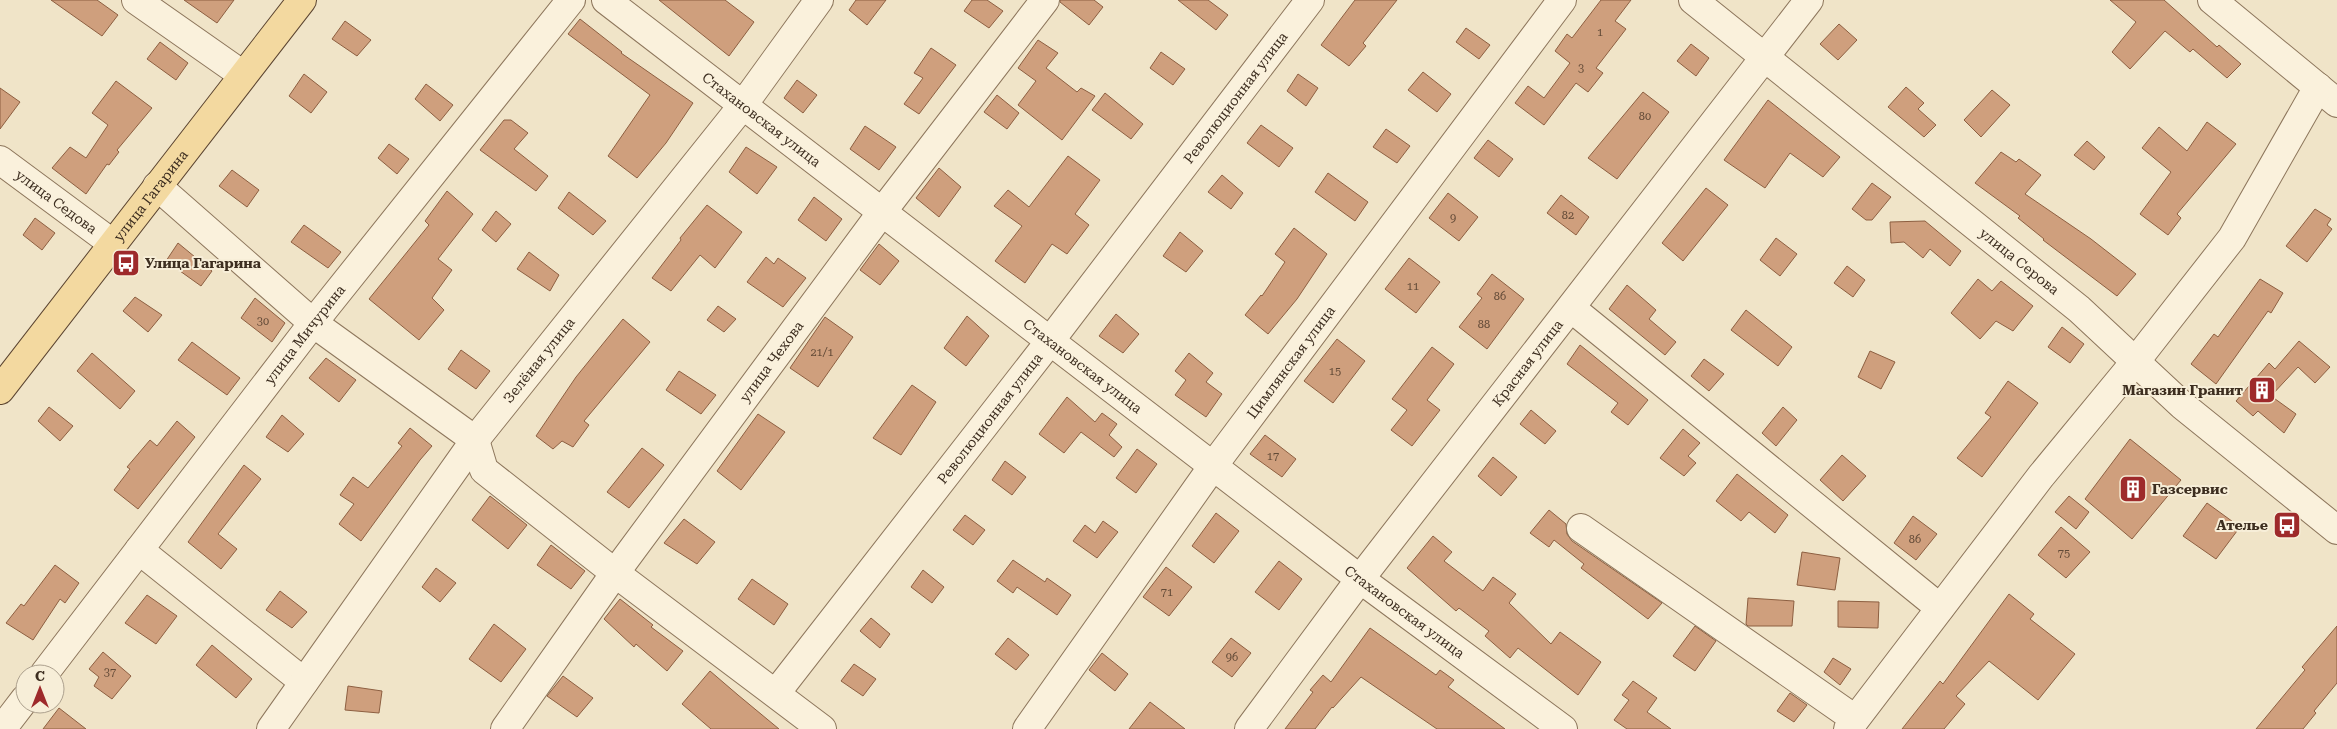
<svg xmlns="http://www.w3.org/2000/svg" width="2337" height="729" font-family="'Roboto Serif',serif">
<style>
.building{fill:#cf9f7d;stroke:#8d5f41}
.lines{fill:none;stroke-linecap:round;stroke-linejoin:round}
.minor-casing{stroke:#8d765c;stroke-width:30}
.major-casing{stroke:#5b4430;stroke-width:30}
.minor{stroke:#faf1dc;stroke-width:28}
.major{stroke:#f3d9a0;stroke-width:28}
.labels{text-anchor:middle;stroke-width:4;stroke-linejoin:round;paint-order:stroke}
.number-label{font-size:11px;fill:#624a37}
.street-label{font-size:14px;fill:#3d2e20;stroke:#f7eed8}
.poi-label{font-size:14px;font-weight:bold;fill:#3d2e20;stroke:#f7eed8;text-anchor:start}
</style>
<rect width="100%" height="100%" fill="#f0e4c8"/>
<path class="building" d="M51 0H97L118 15 102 36Z
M184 0H234L217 23Z
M659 0H725L754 22 729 56Z
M856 0H886L867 25 849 10Z
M972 0H987L1003 11 989 28 964 11Z
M1060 0H1094L1103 7 1089 25 1060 2Z
M1178 0H1208L1228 15 1216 30Z
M1355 0H1397L1363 43 1366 46 1349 66 1321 45Z
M1601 0H1631L1615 21 1626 29 1596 68 1603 73 1588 92 1576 83 1544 125 1515 103 1528 86 1544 98 1570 63 1555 51 1567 34 1572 38Z
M2110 0H2164L2217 47 2219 45 2241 64 2227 78 2193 49 2190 52 2165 31 2130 69 2112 52 2136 22Z
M580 19 622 52 621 53 693 103 666 143 637 178 608 156 650 95 568 34Z
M345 21 371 40 357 56 332 39Z
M1839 24 1857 40 1838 60 1820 44Z
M1466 28 1490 45 1479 59 1456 42Z
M1038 40 1058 53 1046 68 1077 92 1081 88 1095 96 1062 140 1018 105 1036 81 1018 68Z
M160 42 188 63 176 80 147 59Z
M1691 44 1709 58 1696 76 1677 61Z
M931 48 956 65 919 114 904 104 923 78 914 73Z
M1161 52 1185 69 1173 85 1150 68Z
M1423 72 1451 94 1437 112 1408 90Z
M304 74 327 92 311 113 289 96Z
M1298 74 1318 88 1306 106 1287 91Z
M797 80 817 95 803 113 784 98Z
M116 81 152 108 117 150 119 152 109 165 107 164 86 194 52 168 70 147 86 158 108 125 92 113Z
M426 84 453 105 440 121 415 99Z
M1906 87 1924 103 1918 109 1936 125 1924 137 1888 107Z
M0 88 20 102 0 129Z
M1992 90 2010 105 1981 137 1964 120Z
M1643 92 1669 112 1617 179 1588 158Z
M1105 93 1143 124 1131 139 1092 110Z
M997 95 1019 113 1007 129 984 112Z
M1768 100 1840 157 1823 177 1790 153 1765 188 1724 160Z
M504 120H511L528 133 514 149 548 176 536 191 480 150Z
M2207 122 2236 144 2177 214 2181 218 2168 235 2140 214 2171 172 2142 148 2159 127 2187 151Z
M1261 125 1293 148 1279 167 1247 143Z
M865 126 896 147 879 170 850 149Z
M1386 129 1410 146 1397 163 1373 147Z
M1488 140 1513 159 1499 177 1474 158Z
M2087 141 2105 157 2094 170 2074 155Z
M389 144 409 159 397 174 378 158Z
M746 147 777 167 757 194 729 172Z
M2001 152 2016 162 2019 159 2041 175 2025 194 2091 239 2136 274 2117 296 2043 240 2044 239 2018 218 2020 216 1975 183Z
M1068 156 1100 180 1075 214 1089 225 1067 254 1052 244 1025 283 995 261 1022 226 994 206 1008 190 1029 207Z
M939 168 961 187 939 217 916 198Z
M232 170 259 190 247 207 219 186Z
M1328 173 1368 202 1355 221 1315 192Z
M1222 175 1243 193 1231 209 1208 192Z
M1872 183 1891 197 1872 220H1866L1852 209Z
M1706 188 1728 205 1683 261 1662 243Z
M447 191 473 214 438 259 452 270 432 298 444 310 419 340 369 299 429 225 425 221Z
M569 192 606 221 593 235 558 208Z
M1448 193 1478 217 1459 241 1429 218Z
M1561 195 1589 217 1576 235 1547 213Z
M814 197 842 219 826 241 798 220Z
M707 205 742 232 715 268 700 255 671 291 652 278 681 240 680 238Z
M2315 209 2331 219 2327 225 2332 229 2307 262 2286 246Z
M496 211 511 224 496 242 482 230Z
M35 218 55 233 42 250 23 235Z
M1925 221 1961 251 1950 266 1930 249 1923 258 1904 242 1891 243 1890 222Z
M304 225 341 252 328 268 291 242Z
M1294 228 1327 254 1297 299 1268 334 1245 315 1261 295 1262 296 1285 262 1275 254Z
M1180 232 1203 251 1186 272 1163 256Z
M1776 238 1797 254 1780 276 1760 260Z
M178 243 212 271 201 286 166 261Z
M879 244 899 261 880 285 860 270Z
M529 252 559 275 550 291 517 269Z
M766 257 774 264 778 258 806 278 783 307 747 282Z
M1409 258 1440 282 1416 313 1385 289Z
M1847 266 1865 280 1853 297 1834 283Z
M1492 274 1524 299 1487 349 1459 327 1482 298 1477 294Z
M1978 279 1992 291 2001 281 2033 306 2013 331 1996 321 1980 339 1951 313Z
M2260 279 2283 293 2271 313 2268 311 2216 384 2191 364 2214 334 2218 337Z
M1627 285 1656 310 1649 319 1676 342 1665 355 1609 309Z
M135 297 162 315 148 332 123 311Z
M255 298 285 323 272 342 241 318Z
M718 306 736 319 724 332 707 320Z
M1746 310 1792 347 1778 366 1731 330Z
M1116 314 1139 334 1123 353 1099 336Z
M967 316 989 336 966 366 944 348Z
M825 317 853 337 818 387 790 368Z
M623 319 650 342 584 421 589 425 573 447 562 441 553 449 536 436 576 377Z
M2062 327 2084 344 2070 363 2048 347Z
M1337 339 1365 361 1333 403 1304 381Z
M2299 341 2330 367 2315 383 2298 367 2271 396 2296 414 2284 433 2258 411 2253 416 2236 401 2269 363 2275 369Z
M192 342 240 378 227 395 178 360Z
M1580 345 1648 400 1628 425 1611 412 1618 403 1567 364Z
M1432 347 1454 364 1427 400 1440 410 1412 446 1391 430 1407 410 1392 399Z
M461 350 490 371 476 389 448 369Z
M1870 351 1895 362 1881 389 1858 377Z
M92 353 135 391 120 409 77 371Z
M1189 353 1213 373 1206 382 1222 394 1206 417 1175 395 1186 380 1175 371Z
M326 358 356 380 339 402 309 378Z
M1704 359 1724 374 1709 391 1691 376Z
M679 371 716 395 701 414 666 390Z
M2008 381 2038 403 1982 477 1957 458 1991 417 1985 413Z
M912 385 936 402 901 455 873 438Z
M1067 397 1095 422 1102 413 1117 424 1109 435 1122 447 1114 457 1081 432 1064 453 1039 434Z
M49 407 73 426 60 441 38 421Z
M1783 407 1797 420 1776 446 1762 433Z
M1531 410 1556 431 1545 444 1520 424Z
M758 414 785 432 741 490 717 471Z
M282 415 304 434 288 452 266 437Z
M177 421 195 437 138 509 114 490 130 469 127 467 150 440 157 446Z
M410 428 432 446 420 460 361 541 339 524 354 504 340 495 353 477 368 488 402 446 398 443Z
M1683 429 1700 443 1688 456 1696 463 1684 476 1660 458Z
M1265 435 1296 459 1282 477 1250 454Z
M2130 439 2181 480 2132 539 2085 499Z
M642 448 664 465 629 508 607 492Z
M1137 449 1157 464 1136 493 1116 478Z
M1842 455 1866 476 1843 501 1820 480Z
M1493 457 1517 477 1501 496 1478 476Z
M1005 461 1026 477 1012 495 992 480Z
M244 465 261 479 218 534 237 549 221 569 188 542Z
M1737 474 1788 515 1775 533 1749 512 1741 521 1716 501Z
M490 496 527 525 508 549 472 520Z
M2069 496 2089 512 2076 529 2055 512Z
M2207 503 2240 527 2216 559 2183 536Z
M1549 510 1566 524 1567 534 1572 541 1662 603 1648 619 1581 568 1584 564 1554 540 1549 547 1530 533Z
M1216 513 1239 531 1214 563 1192 546Z
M965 515 985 530 973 545 953 530Z
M1913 516 1937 534 1916 560 1894 543Z
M684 519 715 542 697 564 664 543Z
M1103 521 1118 532 1097 558 1073 541 1085 525 1095 533Z
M2061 527 2090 552 2066 578 2038 555Z
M1433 536 1452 552 1444 561 1483 591 1493 577 1516 594 1509 603 1551 644 1560 632 1601 662 1578 695 1518 648 1510 658 1485 636 1489 631 1459 608 1456 611 1407 568Z
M551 545 585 571 571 589 537 565Z
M1802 552 1840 558 1835 590 1797 585Z
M1013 560 1045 582 1047 578 1071 595 1057 615 1017 587 1013 593 997 581Z
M1279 561 1302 579 1279 610 1255 592Z
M55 565 79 583 65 603 60 599 33 640 6 623 21 604 24 606Z
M1166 567 1192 587 1169 616 1143 597Z
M436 568 456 583 440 602 422 587Z
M923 570 944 587 932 603 911 587Z
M752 579 788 604 774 625 738 599Z
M280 591 307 612 292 628 266 610Z
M2009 594 2034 614 2030 619 2075 654 2038 700 1989 661 1956 696 1965 704 1944 729H1902L1940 681 1943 684Z
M147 595 177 616 156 644 125 623Z
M1748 598 1794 601 1792 626H1748L1746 624Z
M620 599 653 625 651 627 683 651 667 671 636 644 634 647 604 619Z
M1838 601 1879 602 1878 628 1838 627Z
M871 618 890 634 880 648 860 631Z
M494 624 526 649 501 682 469 659Z
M1695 626 1716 641 1695 671 1673 656Z
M2337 626V683L2314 711 2316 713 2303 729H2256L2305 670 2302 667Z
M1370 628 1436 675 1440 670 1454 680 1448 687 1505 729H1437L1361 677 1333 708 1332 707 1315 729H1285L1313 692 1310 690 1323 675 1331 682Z
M1008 638 1029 655 1016 670 995 654Z
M1231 638 1251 653 1232 677 1212 662Z
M212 645 252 679 236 698 196 665Z
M103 652 131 676 112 699 94 686 99 677 89 669Z
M1102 653 1128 674 1115 691 1089 670Z
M1833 658 1851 669 1840 685 1824 672Z
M854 664 876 679 863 696 841 681Z
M710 671 738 695 779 729H711L682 704Z
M563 676 593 698 577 717 547 696Z
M1633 681 1657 698 1647 712 1671 729H1627L1614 720 1629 700 1622 695Z
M348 686 382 691 379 713 345 710Z
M1790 693 1807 705 1794 722 1777 711Z
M1150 702 1185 729H1129Z
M59 708 86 729H43Z"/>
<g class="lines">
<g class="minor-casing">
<g id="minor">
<path d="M136 0 243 75"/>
<path id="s1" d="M606 0 1360 579 1563 729"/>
<path id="s2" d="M1693 0 2079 309 2182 405 2337 530"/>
<path d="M2212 0 2337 103"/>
<path id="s3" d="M0 160 112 243"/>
<path d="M157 186 313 323 475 440 484 470 615 573 822 729"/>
<path d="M1571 308 1940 608"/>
<path d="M1581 528 1855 719"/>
<path d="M139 550 304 682"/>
<path id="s4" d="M44 674 313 323 571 0"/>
<path id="s5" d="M776 693 1050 341 1310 0"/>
<path d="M2 729 25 699"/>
<path id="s6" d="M271 729 475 440 743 105 819 0"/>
<path id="s7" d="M505 729 615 573 882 212 1045 0"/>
<path id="s8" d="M1027 729 1213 466 1562 0"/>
<path id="s9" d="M1249 729 1360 579 1809 0"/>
<path d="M1848 729 2041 476 2135 362 2232 238 2318 87"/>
</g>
</g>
<g class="major-casing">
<g id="major">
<path id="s10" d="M0 390 302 0"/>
</g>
</g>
<use href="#minor" class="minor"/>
<use href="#major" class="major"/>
</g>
<defs>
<g id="bus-square" transform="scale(1.4375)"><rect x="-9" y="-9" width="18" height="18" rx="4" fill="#9e2a2b" stroke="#f7eed8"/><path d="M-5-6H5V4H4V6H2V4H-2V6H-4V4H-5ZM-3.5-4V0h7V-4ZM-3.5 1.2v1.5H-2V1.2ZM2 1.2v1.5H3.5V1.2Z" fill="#fff"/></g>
<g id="building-square" transform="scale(1.4375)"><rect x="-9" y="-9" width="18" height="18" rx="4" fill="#9e2a2b" stroke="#f7eed8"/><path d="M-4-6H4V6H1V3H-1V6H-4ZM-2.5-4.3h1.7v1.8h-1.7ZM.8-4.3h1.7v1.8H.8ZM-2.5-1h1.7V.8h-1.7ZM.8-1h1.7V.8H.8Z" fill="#fff"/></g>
</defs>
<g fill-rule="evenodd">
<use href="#bus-square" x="126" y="263"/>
<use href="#building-square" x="2262" y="390"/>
<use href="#building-square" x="2133" y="489"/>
<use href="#bus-square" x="2287" y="525"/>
</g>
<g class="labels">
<g class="number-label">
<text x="1600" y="36">1</text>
<text x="1581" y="72">3</text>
<text x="1645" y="120">80</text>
<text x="1568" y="219">82</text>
<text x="1453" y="222">9</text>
<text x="1413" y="290">11</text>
<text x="1500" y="300">86</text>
<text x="263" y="325">30</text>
<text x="1484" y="328">88</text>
<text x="822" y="356">21/1</text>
<text x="1335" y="375">15</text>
<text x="1273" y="460">17</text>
<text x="1915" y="543">86</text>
<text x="2064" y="557">75</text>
<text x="1167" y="596">71</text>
<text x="1232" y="661">96</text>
<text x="110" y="676">37</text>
</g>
<g class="street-label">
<text dy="5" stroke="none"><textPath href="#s5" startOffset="752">Революционная улица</textPath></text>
<text dy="5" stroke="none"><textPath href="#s1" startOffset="196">Стахановская улица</textPath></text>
<text dy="5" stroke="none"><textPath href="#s10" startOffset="246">улица Гагарина</textPath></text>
<text dy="5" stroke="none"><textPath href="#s3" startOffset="70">улица Седова</textPath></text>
<text dy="5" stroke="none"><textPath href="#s2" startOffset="418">улица Серова</textPath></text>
<text dy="5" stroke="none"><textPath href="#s4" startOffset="428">улица Мичурина</textPath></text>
<text dy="5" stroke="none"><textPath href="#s6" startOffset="456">Зелёная улица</textPath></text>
<text dy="5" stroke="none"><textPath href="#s7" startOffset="454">улица Чехова</textPath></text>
<text dy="5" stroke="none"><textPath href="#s8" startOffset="452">Цимлянская улица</textPath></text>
<text dy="5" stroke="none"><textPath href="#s9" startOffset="460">Красная улица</textPath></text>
<text dy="5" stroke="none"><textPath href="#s1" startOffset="601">Стахановская улица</textPath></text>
<text dy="5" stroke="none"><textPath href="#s5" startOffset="348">Революционная улица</textPath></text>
<text dy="5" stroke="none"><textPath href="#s1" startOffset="1006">Стахановская улица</textPath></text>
</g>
<g class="poi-label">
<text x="145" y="268">Улица Гагарина</text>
<text x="2243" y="395" text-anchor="end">Магазин Гранит</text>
<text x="2152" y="494">Газсервис</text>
<text x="2268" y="530" text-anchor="end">Ателье</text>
</g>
</g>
<g transform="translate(40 689)"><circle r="24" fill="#f7eed8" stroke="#ada18e"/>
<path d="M0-4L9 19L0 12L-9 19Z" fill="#9e2a2b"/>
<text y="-8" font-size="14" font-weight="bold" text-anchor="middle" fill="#3d2e20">С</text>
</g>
</svg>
